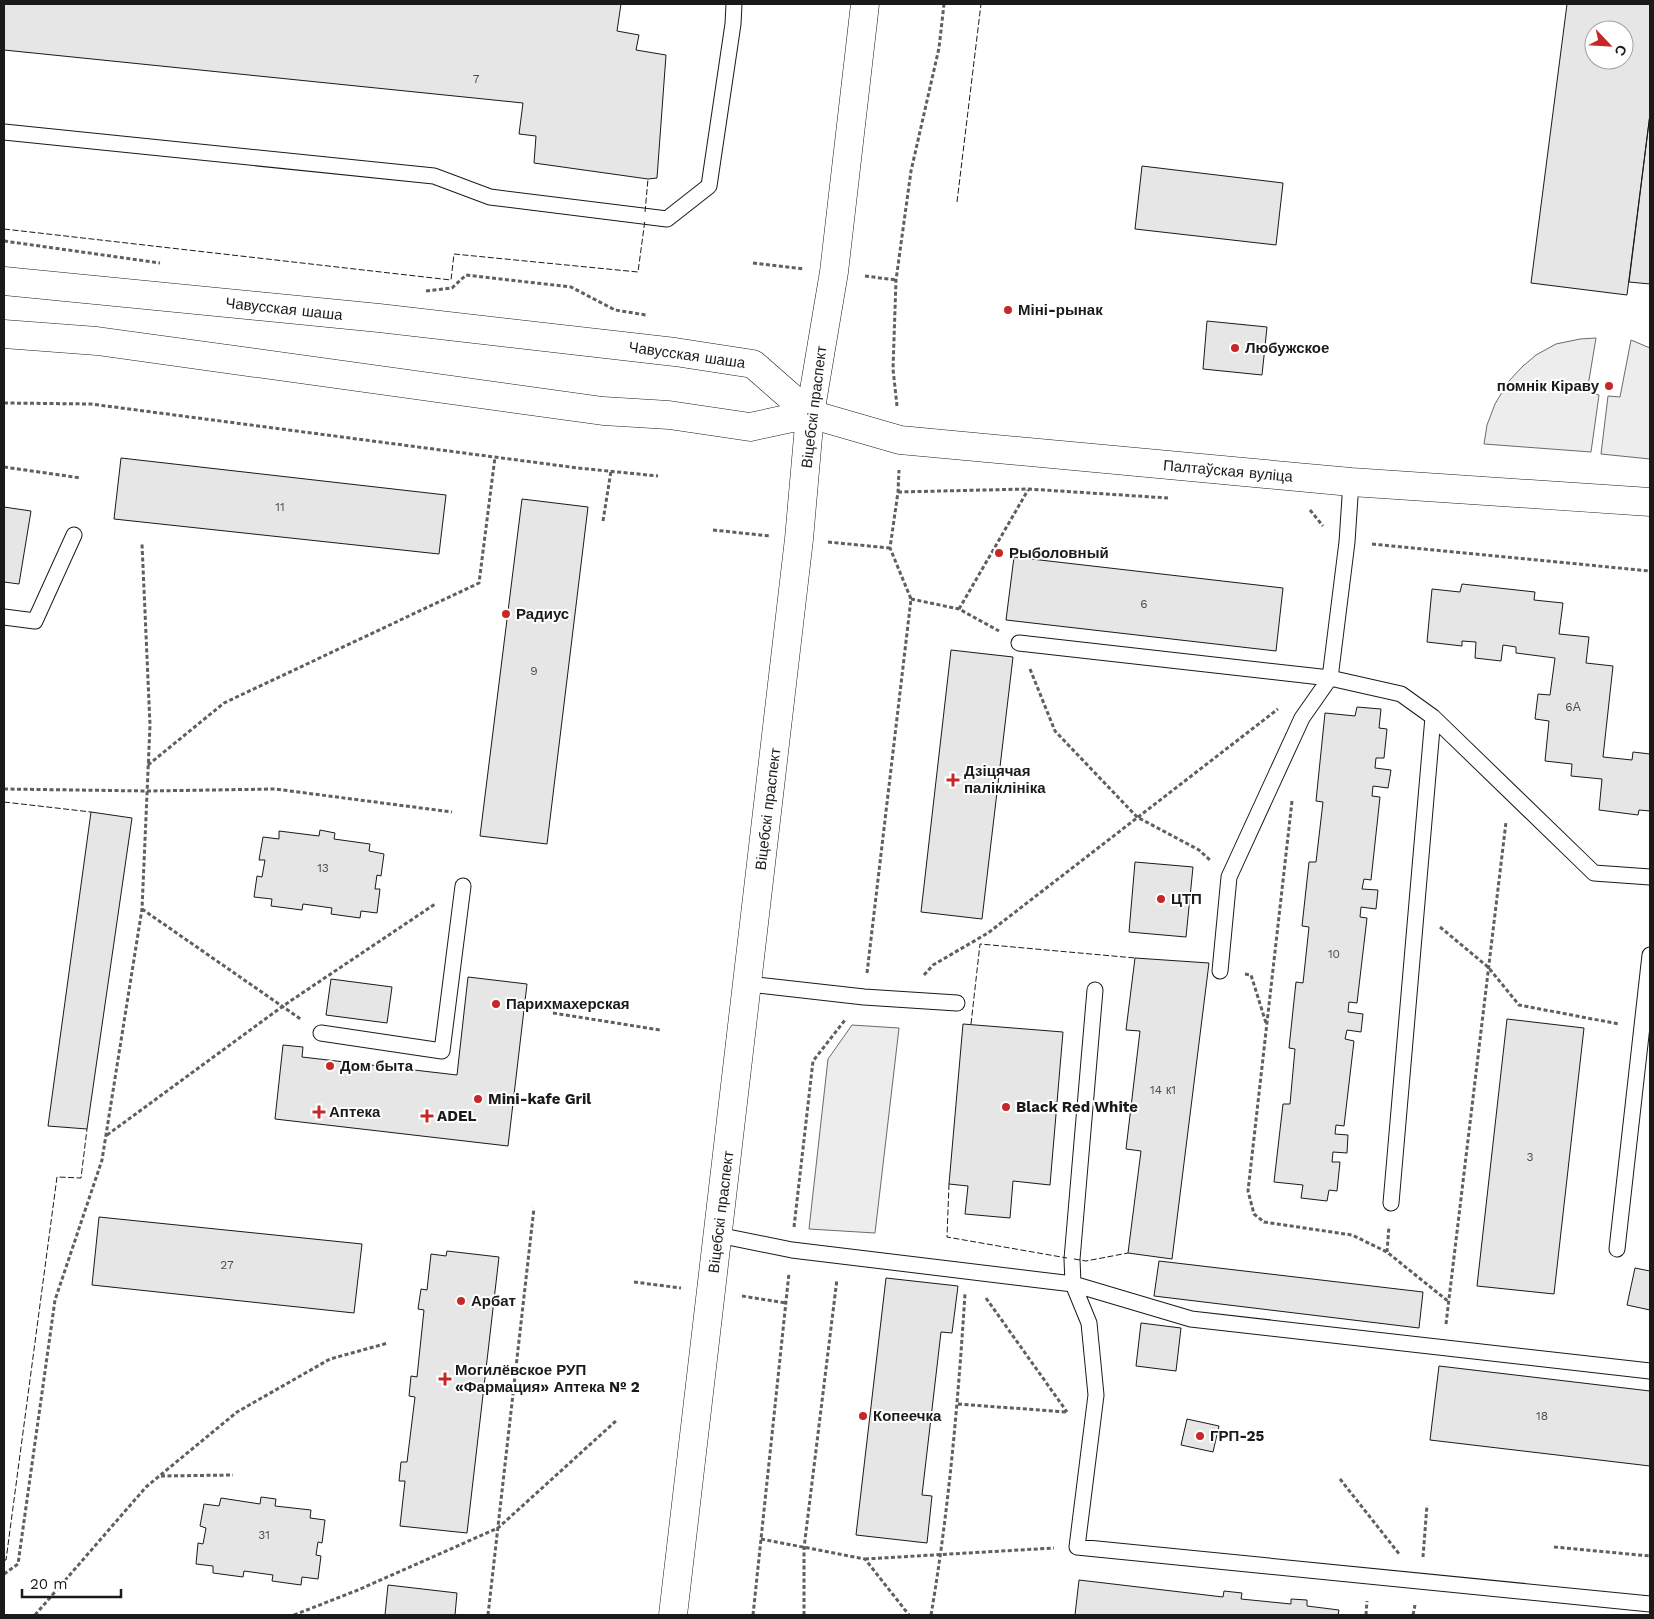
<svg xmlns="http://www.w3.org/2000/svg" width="1654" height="1619" font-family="'Work Sans',sans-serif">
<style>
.built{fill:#ededed;stroke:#6a6a6a}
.building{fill:#e6e6e6;stroke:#1a1a1a;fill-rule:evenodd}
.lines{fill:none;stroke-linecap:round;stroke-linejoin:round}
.lane-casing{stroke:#1a1a1a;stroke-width:17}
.street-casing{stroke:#1a1a1a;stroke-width:29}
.primary-casing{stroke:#1a1a1a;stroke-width:29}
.path{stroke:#5f5f5f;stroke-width:3;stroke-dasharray:4 2.5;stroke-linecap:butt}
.lane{stroke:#fff;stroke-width:15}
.street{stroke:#fff;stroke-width:28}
.primary{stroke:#fff;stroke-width:28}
.fence{stroke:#1a1a1a;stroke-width:1;stroke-dasharray:6 2.5;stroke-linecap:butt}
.poi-dot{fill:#c62828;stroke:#fff;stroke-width:2}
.labels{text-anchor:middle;stroke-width:4;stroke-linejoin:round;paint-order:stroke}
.number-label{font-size:12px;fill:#4d4d4d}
.street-label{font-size:15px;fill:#1a1a1a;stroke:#fff}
.poi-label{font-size:15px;font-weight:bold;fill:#1a1a1a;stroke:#fff;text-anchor:start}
</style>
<rect width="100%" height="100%" fill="#fff"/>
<path class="built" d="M1596 338 1587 392 1599 395 1591 452 1484 444 1487 425 1495 404 1508 382 1522 367 1536 355 1556 344 1580 339Z
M1631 340 1650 348V459L1601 454 1608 396 1620 397Z
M852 1025 899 1028 875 1233 809 1229 828 1059Z"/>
<path class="building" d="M4 4H621L617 31 639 35 636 50 666 55 657 178 648 179 534 163 536 136 519 134 523 103 4 50Z
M1567 4H1650V114L1627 295 1531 283ZM1594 30H1624V60H1594Z
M1650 114V284L1629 282Z
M1142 166 1283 183 1276 245 1135 229Z
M1207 321 1267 327 1262 375 1203 369Z
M121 458 446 495 439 554 114 519Z
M522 499 588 507 547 844 480 836Z
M4 507 31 511 19 584 4 582Z
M1014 557 1283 588 1276 651 1006 620Z
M1462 584 1535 592 1534 600 1563 603 1559 634 1589 637 1586 663 1613 666 1603 757 1632 760 1633 752 1650 754V811L1639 810 1638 815 1599 810 1602 779 1571 776 1572 764 1545 761 1549 721 1535 719 1538 694 1550 695 1555 658 1516 653V647L1503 645 1501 661 1475 658 1476 642 1462 641V646L1427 642 1432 589 1460 592Z
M951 650 1013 657 982 919 921 912Z
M1357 707 1381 709 1379 728 1387 729 1384 758H1376L1375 768 1391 770 1388 788 1373 786 1372 796 1380 797 1371 880 1364 879 1362 889 1378 890 1376 909 1361 907 1360 917 1367 918 1357 1003 1349 1002 1348 1012 1363 1014 1361 1032 1347 1030 1345 1039 1354 1041 1344 1126 1336 1125 1335 1134 1348 1135 1347 1153 1333 1152 1332 1162H1340L1337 1191 1329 1190 1327 1201 1301 1198 1303 1185 1274 1182 1283 1104H1290L1295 1049 1289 1048 1296 982 1303 983 1309 927 1302 926 1309 862H1316L1323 802 1316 801 1325 713 1355 716Z
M91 812 132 818 87 1129 48 1126Z
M320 830 335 833 334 839 370 844 369 851 384 854 381 876 377 875 375 889H380L377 913 361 911 360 918 331 914 332 908 303 904 302 910 271 906 272 899 254 897 257 876 262 877 265 860H259L263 837 279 839V831L319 836Z
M1135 862 1193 867 1186 937 1129 932Z
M1135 958 1209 963 1172 1259 1128 1253 1141 1151 1126 1149 1140 1031 1126 1030Z
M468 977 527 984 508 1146 275 1119 283 1045 303 1047 302 1057 457 1075Z
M331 979 392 987 387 1023 326 1015Z
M1507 1019 1584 1028 1554 1294 1477 1286Z
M963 1024 1063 1032 1050 1185 1013 1181 1010 1218 965 1214 968 1186 949 1184Z
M99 1217 362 1244 354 1313 92 1285Z
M447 1251 499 1257 467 1533 400 1526 405 1481H399L401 1462H407L415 1397 409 1396 411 1376 417 1377 424 1310 418 1309 421 1289 427 1290 431 1254 446 1256Z
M1159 1261 1423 1292 1419 1328 1154 1296Z
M1635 1268 1650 1271V1310L1627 1305Z
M886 1278 958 1286 952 1333 941 1332 922 1495 932 1496 927 1543 856 1535Z
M1141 1323 1181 1328 1176 1371 1136 1366Z
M1439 1366 1650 1391V1466L1430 1440Z
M1187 1419 1219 1426 1213 1452 1181 1445Z
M261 1497 276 1499 275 1506 311 1510 310 1518 325 1520 322 1543 318 1542 316 1555 321 1556 318 1579 302 1577 301 1585 272 1581 273 1575 244 1571 243 1577 213 1573V1566L196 1564 198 1543 203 1544 206 1528 200 1526 204 1504 219 1506 221 1498 260 1504Z
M1079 1580 1223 1597 1224 1591 1242 1593 1241 1599 1291 1604V1599L1307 1600V1606L1339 1610 1338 1615H1075Z
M388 1585 457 1593 455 1615H385Z"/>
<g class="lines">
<g class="lane-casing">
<path id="lane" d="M4 132 434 176 490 197 667 219 709 186 733 24 734 4
M4 617 35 621 74 535
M1019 643 1330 678 1347 542 1351 482
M1220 971 1229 877 1302 718 1330 678 1401 694 1433 717 1594 873 1650 877
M748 984 864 997 957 1003
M1095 990 1072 1259 1073 1284 1191 1319 1650 1371
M321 1033 442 1051 463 886
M1391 1203 1433 717
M718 1235 792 1250 1073 1284 1089 1323 1096 1395 1077 1547 1650 1604
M1617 1249 1650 955"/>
</g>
<g class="street-casing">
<path id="street" d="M810 414 900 440 1351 482 1650 502"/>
</g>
<g class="primary-casing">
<path id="primary" d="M4 281 379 318 675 352 753 364 810 414
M4 334 97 341 603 411 669 415 750 427 810 414
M673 1615 799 539 810 414 834 272 865 4"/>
</g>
<path class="path" d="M4 241 160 263
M753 263 804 269
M865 276 896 280
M426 291 452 288 466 275 571 287 615 310 646 315
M4 403 91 404 578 468 658 476
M897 406 893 369 896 280 911 171 939 48 944 4
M4 467 81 478
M898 492 1028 489 1168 498
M1310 510 1323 526
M603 521 611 471
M713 530 770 536
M828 542 890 548
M1372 544 1650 571
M911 599 959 609 999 631
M959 609 1028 490
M1030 669 1055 731 1137 817 1199 850 1210 860
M148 765 224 703 479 583 495 457
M4 789 147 791 275 789 452 812
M1292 801 1248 1191 1254 1214 1264 1222 1352 1235 1387 1252 1449 1302
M142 909 302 1020
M1440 927 1488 967 1519 1005 1619 1024
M867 973 911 599 890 548 898 492 899 470
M1245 974 1251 975 1266 1023
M924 975 933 965 988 933 1278 709
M553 1013 660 1030
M107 1135 283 1006 435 904
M794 1227 813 1061 845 1020
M1387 1252 1389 1226
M634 1282 681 1288
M742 1296 786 1303
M986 1298 1067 1412
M1446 1324 1506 822
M958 1404 1066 1412
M161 1476 233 1475
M1340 1479 1400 1555
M761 1539 865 1559 909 1615
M1554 1547 1650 1556
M1423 1557 1427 1505
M865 1559 1054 1548
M4 1574 18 1564 55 1300 102 1160 142 909 150 725 142 544
M35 1615 146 1487 237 1412 330 1359 388 1343
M294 1615 358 1590 498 1528 617 1420
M488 1615 534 1208
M753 1615 789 1273
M804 1615V1548L837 1279
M931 1615C949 1509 958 1402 965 1294
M1366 1615 1367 1601
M1413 1615 1415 1605"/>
<use href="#lane" class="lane"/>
<use href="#street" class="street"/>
<use href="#primary" class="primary"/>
<path class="fence" d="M957 202 981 4
M645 212 648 179
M4 229 451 280 454 254 638 272 645 220
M4 802 91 812
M971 1024 980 944 1135 958
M949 1184 947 1237 1067 1258
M1074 1259 1086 1261 1128 1253
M4 1560H6L57 1177 81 1178 87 1129"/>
</g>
<g class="poi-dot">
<circle cx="1008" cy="310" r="5"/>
<circle cx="1235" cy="348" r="5"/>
<circle cx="1609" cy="386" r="5"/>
<circle cx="999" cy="553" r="5"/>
<circle cx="506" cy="614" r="5"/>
<path d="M950.5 772.5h5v5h5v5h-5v5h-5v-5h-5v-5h5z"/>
<circle cx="1161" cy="899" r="5"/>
<circle cx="496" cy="1004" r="5"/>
<circle cx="330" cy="1066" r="5"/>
<circle cx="478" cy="1099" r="5"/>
<circle cx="1006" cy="1107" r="5"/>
<path d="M316.5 1104.5h5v5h5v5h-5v5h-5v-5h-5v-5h5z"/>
<path d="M424.5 1108.5h5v5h5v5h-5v5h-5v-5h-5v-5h5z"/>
<circle cx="461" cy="1301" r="5"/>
<path d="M442.5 1371.5h5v5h5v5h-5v5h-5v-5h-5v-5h5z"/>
<circle cx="863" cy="1416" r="5"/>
<circle cx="1200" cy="1436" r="5"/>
</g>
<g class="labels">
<g class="number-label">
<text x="476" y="83">7</text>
<text x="280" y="511">11</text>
<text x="1144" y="608">6</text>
<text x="534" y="675">9</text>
<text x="1573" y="711">6А</text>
<text x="323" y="872">13</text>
<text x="1334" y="958">10</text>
<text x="1163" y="1094">14 к1</text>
<text x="1530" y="1161">3</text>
<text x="227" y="1269">27</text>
<text x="1542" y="1420">18</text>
<text x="264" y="1539">31</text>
</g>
<g class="street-label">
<text transform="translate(284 309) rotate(6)" y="5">Чавусская шаша</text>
<text transform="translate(687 355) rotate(8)" y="5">Чавусская шаша</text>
<text transform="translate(814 407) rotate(-83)" y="5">Віцебскі праспект</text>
<text transform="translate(1228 471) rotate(5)" y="5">Палтаўская вуліца</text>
<text transform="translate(768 809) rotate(-83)" y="5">Віцебскі праспект</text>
<text transform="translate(721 1212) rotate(-83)" y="5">Віцебскі праспект</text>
</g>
<g class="poi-label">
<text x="1018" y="315">Міні-рынак</text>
<text x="1245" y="353">Любужское</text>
<text x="1599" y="391" text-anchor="end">помнік Кіраву</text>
<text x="1009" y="558">Рыболовный</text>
<text x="516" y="619">Радиус</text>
<text x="964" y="776">Дзіцячая<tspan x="964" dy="17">паліклініка</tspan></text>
<text x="1171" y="904">ЦТП</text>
<text x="506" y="1009">Парихмахерская</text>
<text x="340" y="1071">Дом быта</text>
<text x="488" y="1104">Mini-kafe Gril</text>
<text x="1016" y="1112">Black Red White</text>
<text x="329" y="1117">Аптека</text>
<text x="437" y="1121">ADEL</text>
<text x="471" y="1306">Арбат</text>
<text x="455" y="1375">Могилёвское РУП<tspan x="455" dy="17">«Фармация» Аптека № 2</tspan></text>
<text x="873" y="1421">Копеечка</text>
<text x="1210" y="1441">ГРП-25</text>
</g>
</g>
<rect width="1654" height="1619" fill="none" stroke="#1a1a1a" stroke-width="10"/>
<g transform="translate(1609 45) rotate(115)"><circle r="24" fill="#ffffff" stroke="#a3a3a3"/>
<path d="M0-4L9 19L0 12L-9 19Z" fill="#c62828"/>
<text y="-8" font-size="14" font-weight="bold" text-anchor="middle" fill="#1a1a1a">С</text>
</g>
<path d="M22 1589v8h99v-8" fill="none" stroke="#1a1a1a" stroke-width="2.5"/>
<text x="30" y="1589" font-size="15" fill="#1a1a1a" stroke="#ffffff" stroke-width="4" paint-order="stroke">20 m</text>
</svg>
